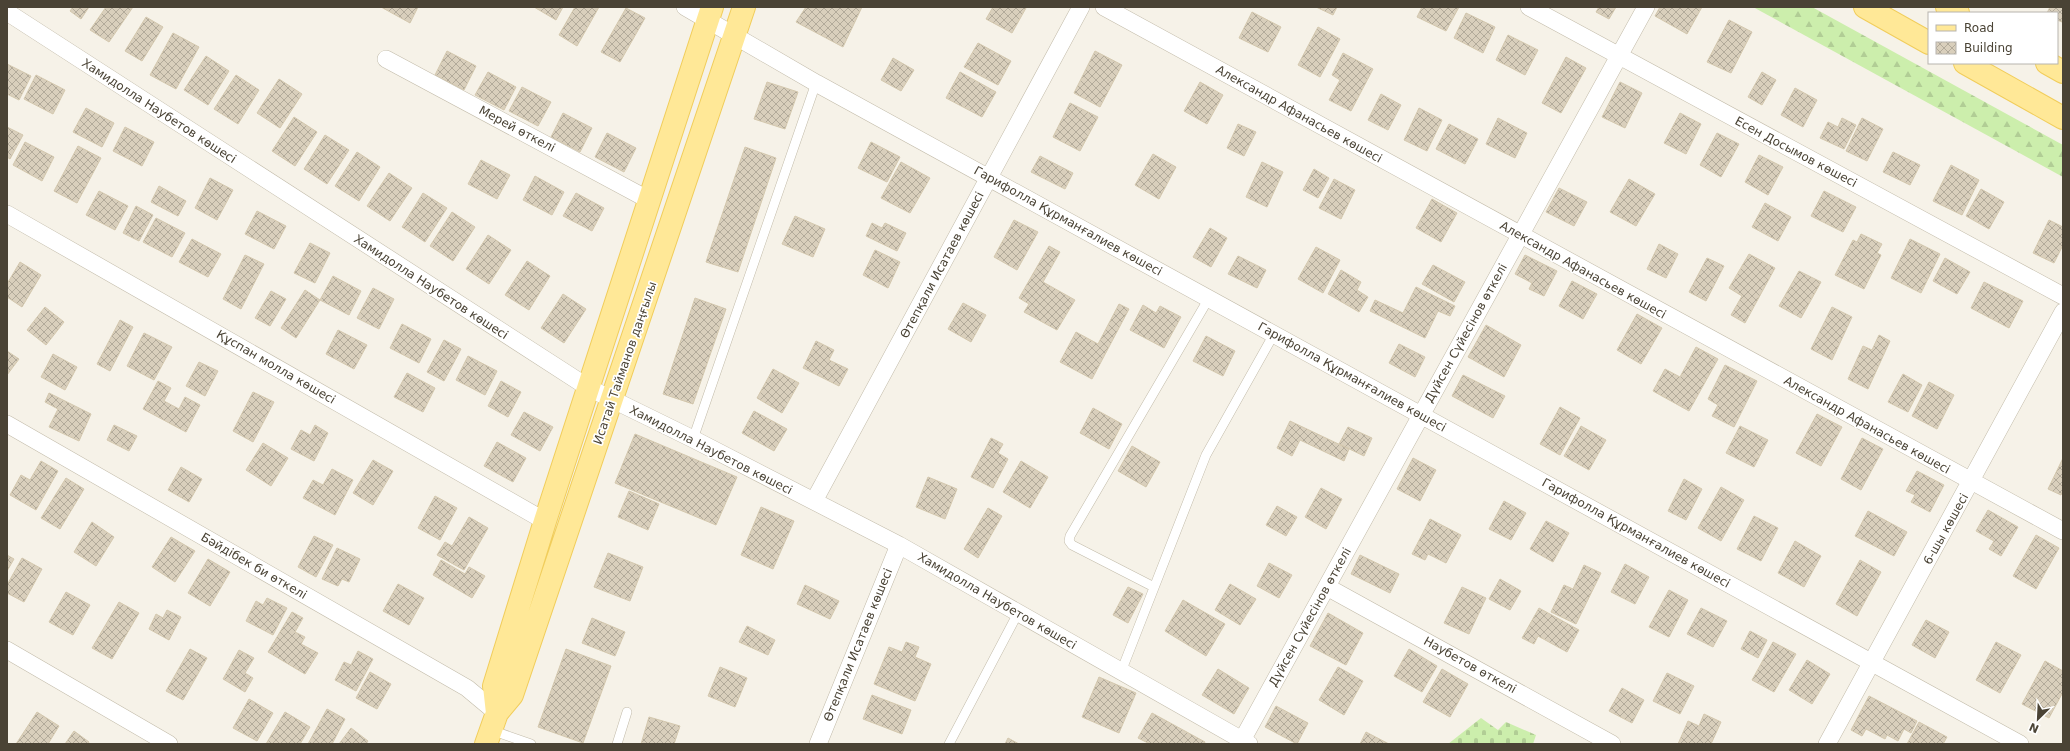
<svg xmlns="http://www.w3.org/2000/svg" width="2070" height="751" font-family="'DejaVu Sans',sans-serif">
<style>
.forest{fill:url(#forest-firs)}
.cemetery{fill:url(#cemetery-stones)}
.building{fill:url(#building-cross-hatch);stroke:#d4c8ae}
.lines{fill:none;stroke-linecap:round;stroke-linejoin:round}
.lane-casing{stroke:#c2bba9;stroke-width:10}
.street-casing{stroke:#c2bba9;stroke-width:18}
.primary-casing{stroke:#f1cd5b;stroke-width:24}
.lane{stroke:#fff;stroke-width:9}
.street{stroke:#fff;stroke-width:17}
.primary{stroke:#ffe897;stroke-width:22}
.labels{text-anchor:middle;stroke-width:3.5;stroke-linejoin:round;paint-order:stroke}
.street-label{font-size:12px;fill:#4a4335;stroke:#fff}
</style>
<defs>
<pattern id="forest-firs" width="22" height="20" patternUnits="userSpaceOnUse"><rect width="22" height="20" fill="#cceeac"/><path d="M5 1l3.5 6h-7zM16 11l3.5 6h-7z" fill="#b1cd95"/></pattern>
<pattern id="cemetery-stones" width="16" height="16" patternUnits="userSpaceOnUse"><rect width="16" height="16" fill="#cceeac"/><path d="M2 7V4a2 2 0 0 1 4 0v3zM10 15v-3a2 2 0 0 1 4 0v3z" fill="#b1cd95"/></pattern>
<pattern id="building-cross-hatch" width="8" height="8" patternUnits="userSpaceOnUse"><rect width="8" height="8" fill="#d9cfbc"/><path d="M0 0l8 8M0 8l8-8" fill="none" stroke="#b2aa9a"/></pattern>
</defs>
<rect width="100%" height="100%" fill="#f6f2e8"/>
<path class="forest" d="M1753 7H1812L2063 145V177Z"/>
<path class="cemetery" d="M1481 718 1498 730 1506 722 1536 735 1533 744H1448Z"/>
<path class="building" d="M73 7H89L81 19 70 11Z
M106 7H133L109 42 90 30Z
M381 7H418L410 23Z
M534 7H563L556 20Z
M575 7H599L577 46 559 35Z
M806 7H862L843 47 796 22Z
M993 7H1023L1026 8 1012 33 986 19Z
M1316 7H1337L1333 15Z
M1422 7H1459L1446 31 1417 17Z
M1599 7H1616L1609 19 1596 12Z
M1660 7H1702L1687 34 1655 16Z
M2050 7H2063L2062 22 2057 20V13H2047Z
M626 8 645 18 620 62 601 52Z
M1252 12 1281 27 1268 52 1239 38Z
M1466 13 1495 27 1483 53 1454 38Z
M146 17 163 27 142 61 125 51Z
M1729 20 1752 32 1731 73 1707 62Z
M1318 27 1340 39 1320 77 1298 65Z
M173 33 199 47 176 89 150 75Z
M1508 35 1538 50 1525 75 1496 60Z
M978 43 1011 61 998 85 964 67Z
M447 51 476 66 464 90 435 75Z
M1095 51 1122 65 1100 107 1074 93Z
M1343 53 1373 69 1351 111 1329 100 1340 80 1332 75Z
M206 56 229 71 208 105 184 90Z
M1566 57 1586 68 1561 113 1542 103Z
M893 58 914 70 901 91 881 80Z
M7 64 31 76 19 100 7 94Z
M488 72 516 87 504 110 475 95Z
M960 72 996 92 982 117 946 98Z
M1762 72 1776 80 1762 105 1748 97Z
M36 75 65 90 53 114 24 99Z
M236 75 259 90 238 124 214 109Z
M279 79 302 94 280 128 257 113Z
M767 82 798 92 785 129 754 119Z
M1200 82 1223 95 1207 124 1184 111Z
M1620 82 1642 93 1625 128 1602 117Z
M522 87 551 102 538 126 509 111Z
M1795 88 1817 100 1803 127 1781 115Z
M1381 94 1401 105 1388 130 1368 120Z
M1070 103 1098 117 1080 151 1053 137Z
M86 108 114 123 102 147 73 132Z
M1419 108 1442 120 1427 151 1404 140Z
M563 113 592 128 580 152 551 137Z
M1680 113 1701 124 1686 154 1664 143Z
M294 117 317 132 295 166 272 151Z
M1498 118 1527 133 1515 158 1486 144Z
M1842 118 1856 125 1844 149 1820 138 1828 122 1838 127Z
M1862 118 1883 129 1867 161 1846 151Z
M1238 124 1256 132 1244 156 1227 148Z
M1449 124 1478 139 1465 164 1436 149Z
M7 127 23 135 10 159 7 157Z
M125 127 154 142 142 166 113 151Z
M607 133 636 148 624 172 595 157Z
M1717 133 1739 144 1721 177 1700 165Z
M325 135 349 150 327 184 304 169Z
M25 142 54 157 42 181 13 165Z
M871 142 900 157 887 182 858 168Z
M78 146 101 158 77 203 54 191Z
M745 147 776 158 738 272 706 262Z
M357 152 380 167 359 201 335 186Z
M1893 152 1920 165 1910 185 1883 172Z
M1153 154 1176 167 1159 199 1135 185Z
M1759 155 1783 167 1768 195 1745 182Z
M1040 156 1073 173 1065 189 1031 172Z
M481 160 510 175 497 199 468 184Z
M901 162 930 178 910 213 881 198Z
M1262 162 1283 172 1267 207 1246 197Z
M1951 165 1979 180 1962 215 1933 201Z
M1314 169 1329 178 1318 198 1303 190Z
M389 173 412 188 390 221 367 206Z
M535 176 564 192 552 215 523 200Z
M210 178 233 190 217 220 195 208Z
M1334 179 1355 190 1341 219 1319 208Z
M1629 179 1655 194 1636 226 1610 212Z
M159 186 186 201 178 216 151 202Z
M1559 188 1587 202 1574 226 1546 212Z
M1981 189 2004 202 1989 229 1966 216Z
M99 191 128 206 115 230 86 215Z
M1824 191 1856 207 1843 232 1811 216Z
M423 193 447 208 425 242 402 227Z
M576 193 604 208 592 231 563 216Z
M1432 199 1457 213 1441 242 1416 228Z
M1765 203 1791 217 1778 241 1752 227Z
M136 206 153 215 139 241 123 233Z
M257 211 286 226 274 249 245 234Z
M452 212 475 227 453 261 430 246Z
M795 216 825 229 813 257 782 244Z
M156 218 185 233 172 257 143 242Z
M1014 220 1038 232 1017 270 994 257Z
M2049 220 2063 227V245L2054 263 2033 253Z
M872 223 882 228 885 223 906 233 897 251 866 236Z
M1210 228 1227 238 1211 267 1193 257Z
M1861 234 1882 244 1877 253 1881 255 1864 289 1835 275 1853 240 1857 242Z
M488 235 511 250 489 284 466 269Z
M192 239 221 254 208 277 179 262Z
M1910 239 1940 254 1921 293 1891 278Z
M310 243 330 253 315 283 294 273Z
M1659 244 1678 254 1666 278 1647 269Z
M1049 246 1060 252 1043 282 1075 300 1057 330 1024 312 1029 304 1019 298Z
M1316 247 1340 260 1323 293 1298 279Z
M875 250 900 262 888 288 863 275Z
M1749 254 1775 268 1745 323 1731 315 1742 296 1729 288Z
M245 255 264 264 241 309 223 299Z
M1525 255 1557 271 1544 296 1529 289 1532 283 1515 274Z
M1238 256 1266 270 1257 288 1228 274Z
M1707 258 1724 266 1706 301 1689 292Z
M1945 258 1970 272 1957 294 1933 281Z
M527 261 550 276 529 310 505 295Z
M20 262 41 275 22 307 7 297V284Z
M1433 265 1465 282 1454 302 1422 284Z
M1341 270 1361 282 1357 290 1368 297 1359 312 1328 294Z
M1799 271 1821 282 1801 318 1779 306Z
M333 276 361 291 349 315 320 300Z
M1572 281 1597 294 1583 319 1559 306Z
M1984 282 2023 301 2009 328 1971 308Z
M1416 287 1455 306 1450 316 1438 311 1425 338 1370 311 1375 300 1403 313Z
M373 288 394 299 379 329 357 318Z
M305 290 320 300 296 338 281 328Z
M271 291 286 299 270 326 255 318Z
M563 294 586 309 564 343 541 328Z
M695 298 726 309 693 404 663 394Z
M963 303 986 315 971 342 948 329Z
M1119 304 1129 309 1092 379 1060 362 1076 332 1098 344Z
M1143 305 1156 313 1160 306 1181 317 1164 348 1130 330Z
M45 307 64 322 46 345 27 330Z
M1832 307 1852 317 1832 360 1811 349Z
M1637 314 1662 328 1641 364 1617 350Z
M120 320 133 327 110 371 97 364Z
M402 324 431 339 419 363 390 348Z
M1486 325 1521 345 1504 377 1468 357Z
M338 330 367 345 354 369 326 354Z
M144 333 172 347 154 380 127 366Z
M1879 335 1890 341 1868 389 1848 379 1863 346 1872 350Z
M1206 336 1235 351 1223 376 1193 361Z
M444 340 461 349 444 381 427 372Z
M816 341 834 350 829 360 848 369 839 386 803 368Z
M1399 344 1425 357 1415 377 1389 363Z
M1696 347 1718 359 1689 411 1653 391 1665 369 1680 377Z
M7 351 19 359 7 375Z
M53 354 77 367 65 390 41 377Z
M468 356 497 371 485 395 456 380Z
M199 362 218 371 205 396 186 386Z
M1725 365 1757 381 1734 427 1712 416 1718 405 1708 399Z
M773 369 799 383 782 413 757 398Z
M407 373 435 388 423 412 394 397Z
M1903 374 1922 385 1908 412 1888 402Z
M1463 375 1505 396 1493 418 1452 396Z
M158 381 171 388 164 401 179 409 185 397 200 405 186 432 143 409Z
M501 381 521 392 508 417 488 406Z
M1929 382 1954 395 1937 429 1912 416Z
M253 392 274 402 253 442 233 431Z
M49 393 91 414 79 441 49 427 58 409 45 402Z
M1560 407 1580 418 1560 455 1540 444Z
M1093 408 1122 424 1109 449 1080 433Z
M754 411 787 429 774 451 742 433Z
M524 412 553 427 540 451 511 435Z
M1817 414 1842 427 1821 466 1796 453Z
M1290 421 1349 449 1344 461 1300 440 1292 456 1277 448Z
M114 425 137 436 129 451 107 440Z
M315 425 328 433 314 461 291 449 301 430 310 435Z
M1581 426 1606 440 1589 470 1564 456Z
M1740 426 1768 440 1754 467 1726 453Z
M1348 427 1372 438 1364 456 1339 444Z
M635 434 737 477 716 525 615 483Z
M991 438 1003 444 998 453 1008 459 993 488 971 477Z
M1862 438 1883 449 1861 490 1841 479Z
M497 442 526 458 513 482 484 466Z
M263 443 288 458 271 486 246 470Z
M1132 446 1160 462 1146 487 1118 471Z
M1413 458 1436 470 1420 501 1397 489Z
M2063 458V490L2061 495 2048 489Z
M373 460 393 471 373 505 353 493Z
M41 461 58 471 36 510 10 495 21 475 30 480Z
M1021 461 1048 477 1030 508 1003 492Z
M181 467 202 479 189 502 168 490Z
M332 469 353 480 335 515 303 498 313 480 323 485Z
M1917 471 1944 485 1930 512 1911 502 1915 495 1906 491Z
M928 477 957 489 945 519 916 507Z
M66 478 84 489 60 529 41 518Z
M1684 479 1702 489 1686 520 1668 511Z
M1721 487 1744 500 1721 541 1698 528Z
M1321 488 1342 499 1326 529 1305 517Z
M629 491 659 504 648 530 618 517Z
M435 496 457 508 440 540 418 528Z
M1504 501 1526 513 1511 540 1489 529Z
M1277 506 1297 517 1286 536 1266 525Z
M761 507 794 521 773 569 741 555Z
M988 508 1002 516 978 558 964 549Z
M1988 510 2018 527 2001 556 1989 549 1994 541 1976 531Z
M1868 511 1907 532 1894 556 1855 536Z
M1754 516 1778 528 1761 561 1737 549Z
M469 517 488 528 464 570 437 555 445 542 452 546Z
M1430 519 1461 535 1446 563 1428 554 1425 560 1412 554Z
M1546 521 1569 533 1553 562 1530 549Z
M92 522 114 537 96 566 74 552Z
M2036 535 2059 548 2036 589 2013 576Z
M314 536 333 545 316 577 298 567Z
M171 537 195 551 175 582 152 567Z
M1795 541 1821 556 1804 587 1778 573Z
M337 548 360 559 349 582 342 579 338 586 322 579Z
M608 553 643 567 630 601 594 587Z
M7 555 14 559 7 571Z
M1360 555 1399 574 1390 593 1351 574Z
M22 558 42 569 24 602 7 593V585Z
M208 559 230 572 210 606 188 593Z
M441 560 465 574 469 567 485 576 472 598 433 575Z
M1860 560 1881 572 1857 616 1836 604Z
M1269 563 1292 575 1279 598 1257 586Z
M1625 564 1649 577 1635 604 1611 592Z
M1584 565 1601 573 1576 624 1551 612 1564 585 1573 589Z
M1500 579 1521 591 1510 610 1489 599Z
M398 584 424 598 409 625 383 611Z
M1230 584 1256 599 1240 625 1215 610Z
M805 585 839 601 830 619 797 604Z
M1128 587 1143 594 1128 623 1113 615Z
M1462 587 1486 598 1469 634 1444 623Z
M1669 590 1688 600 1669 637 1649 627Z
M66 592 90 605 73 635 49 622Z
M267 598 287 608 273 635 246 621 256 601 263 605Z
M1183 600 1225 624 1206 656 1165 631Z
M119 602 139 613 112 659 92 648Z
M1539 608 1579 630 1567 652 1538 636 1534 644 1522 638Z
M1701 608 1727 621 1713 647 1687 634Z
M167 610 181 617 169 640 149 629 156 614 163 618Z
M292 612 303 618 295 632 305 637 301 644 318 653 305 674 268 652Z
M1328 613 1363 633 1346 665 1310 646Z
M592 618 625 632 615 656 582 643Z
M1926 620 1949 632 1935 658 1912 645Z
M747 626 775 640 768 655 739 642Z
M1750 631 1767 640 1758 658 1741 649Z
M906 642 919 647 915 657 931 664 915 701 874 684 889 647 902 652Z
M1773 642 1796 654 1774 692 1752 680Z
M1996 642 2021 655 2000 693 1976 680Z
M190 649 207 658 183 700 166 691Z
M566 649 611 666 583 743 538 727Z
M1409 649 1437 666 1422 692 1394 676Z
M239 650 254 658 245 673 253 678 245 692 223 679Z
M358 651 373 659 356 691 335 680 344 662 351 665Z
M1807 660 1830 674 1812 704 1789 690Z
M2045 661 2063 671V692L2049 718 2022 704Z
M720 667 747 678 735 707 708 696Z
M1338 667 1363 681 1344 715 1319 700Z
M1218 669 1249 688 1234 714 1202 695Z
M1442 669 1468 684 1450 717 1423 702Z
M370 672 391 684 377 709 356 698Z
M1667 673 1694 686 1680 714 1653 701Z
M1099 677 1136 693 1119 733 1082 717Z
M1622 688 1644 700 1632 723 1609 711Z
M872 695 911 710 902 734 863 719Z
M1869 696 1917 721 1911 733 1904 729 1898 741 1887 735 1885 739 1866 729 1862 736 1851 730Z
M249 699 273 713 257 741 233 728Z
M1276 706 1308 723 1297 744 1265 727Z
M327 709 345 719 332 744H308Z
M37 712 59 726 48 744H16Z
M285 712 310 727 300 744H266Z
M1152 713 1205 742 1204 744H1150L1138 738Z
M1704 714 1721 722 1711 744H1678L1688 721 1699 726Z
M649 717 680 726 674 744H641Z
M1919 722 1947 737 1943 744H1907Z
M351 728 368 741 366 744H339Z
M74 731 89 742 88 744H65Z
M1366 732 1389 744H1360Z
M1008 738 1019 744H1005Z"/>
<g class="lines">
<g class="lane-casing">
<path id="lane" d="M693 439 816 83
M1154 587 1072 545 1069 541 1070 536 1209 298
M1121 672 1206 455 1274 334
M491 730 531 744
M617 744 627 712
M949 744 1018 613"/>
</g>
<g class="street-casing">
<path id="street" d="M685 7 816 83 2020 744
M1104 7 2063 531
M1529 7 2063 296
M7 12 589 388 693 439 899 545 1249 744
M386 59 649 200
M7 214 545 521
M7 424 467 688 497 713
M814 501 1081 7
M1327 587 1612 744
M7 650 169 744
M818 744 899 545
M1240 744 1646 7
M1827 744 2063 312"/>
</g>
<g class="primary-casing">
<path id="primary" d="M1865 7 1929 43
M1947 7 1958 13
M1965 63 2063 118
M2047 63 2063 72
M497 713 494 686 545 521 712 7
M486 744 497 713 512 695 744 7"/>
</g>
<use href="#lane" class="lane"/>
<use href="#street" class="street"/>
<use href="#primary" class="primary"/>
</g>
<g class="labels">
<g class="street-label">
<text transform="translate(159 111) rotate(33)" y="4">Хамидолла Наубетов көшесі</text>
<text transform="translate(1299 114) rotate(29)" y="4">Александр Афанасьев көшесі</text>
<text transform="translate(517 129) rotate(28)" y="4">Мерей өткелі</text>
<text transform="translate(1796 152) rotate(28)" y="4">Есен Досымов көшесі</text>
<text transform="translate(1068 221) rotate(29)" y="4">Гарифолла Құрманғалиев көшесі</text>
<text transform="translate(942 265) rotate(-62)" y="4">Өтепқали Исатаев көшесі</text>
<text transform="translate(1583 270) rotate(29)" y="4">Александр Афанасьев көшесі</text>
<text transform="translate(431 287) rotate(33)" y="4">Хамидолла Наубетов көшесі</text>
<text transform="translate(1466 333) rotate(-61)" y="4">Дүйсен Сүйесінов өткелі</text>
<text transform="translate(625 363) rotate(-71)" y="4">Исатай Тайманов даңғылы</text>
<text transform="translate(276 367) rotate(30)" y="4">Құспан молла көшесі</text>
<text transform="translate(1352 377) rotate(29)" y="4">Гарифолла Құрманғалиев көшесі</text>
<text transform="translate(1867 425) rotate(29)" y="4">Александр Афанасьев көшесі</text>
<text transform="translate(711 450) rotate(27)" y="4">Хамидолла Наубетов көшесі</text>
<text transform="translate(1946 529) rotate(-61)" y="4">6-шы көшесі</text>
<text transform="translate(1636 533) rotate(29)" y="4">Гарифолла Құрманғалиев көшесі</text>
<text transform="translate(254 566) rotate(30)" y="4">Бәйдібек би өткелі</text>
<text transform="translate(997 601) rotate(30)" y="4">Хамидолла Наубетов көшесі</text>
<text transform="translate(1310 617) rotate(-61)" y="4">Дүйсен Сүйесінов өткелі</text>
<text transform="translate(858 645) rotate(-68)" y="4">Өтепқали Исатаев көшесі</text>
<text transform="translate(1470 665) rotate(29)" y="4">Наубетов өткелі</text>
</g>
</g>
<rect width="2070" height="751" fill="none" stroke="#4a4335" stroke-width="16"/>
<rect x="1928" y="12" width="130" height="52" fill="#ffffff" stroke="#b7b4ae"/>
<rect x="1936" y="25" width="20" height="6" fill="#ffe897" stroke="#b7b4ae"/>
<text x="1964" y="32" font-size="12" fill="#4a4335">Road</text>
<rect x="1936" y="42" width="20" height="12" fill="url(#building-cross-hatch)" stroke="#b7b4ae"/>
<text x="1964" y="52" font-size="12" fill="#4a4335">Building</text>
<g transform="translate(2038 719) rotate(204)" stroke="#ffffff" stroke-width="3" paint-order="stroke">
<path d="M0-3L7 15L0 10L-7 15Z" fill="#4a4335"/>
<text y="-6" font-size="11" font-weight="bold" text-anchor="middle" fill="#4a4335">N</text>
</g>
</svg>
